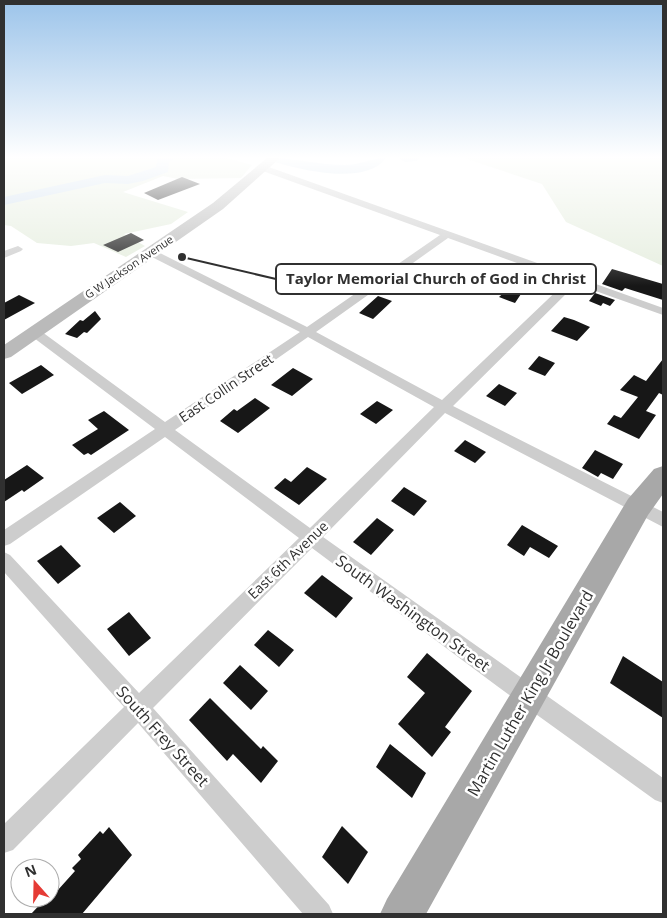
<svg xmlns="http://www.w3.org/2000/svg" width="667" height="918" font-family="'Open Sans',sans-serif">
<style>
.green{fill:#e5edde}
.lines{fill:none;stroke-linecap:round;stroke-linejoin:round}
.river{fill:#cbdcec;fill-rule:evenodd}
.building{fill:#171717}
.street{fill:#cdcdcd;fill-rule:evenodd}
.secondary{fill:#bababa;fill-rule:evenodd}
.primary{fill:#a8a8a8;fill-rule:evenodd}
.labels{text-anchor:middle;stroke-width:5;stroke-linejoin:round;paint-order:stroke}
.far-street-label{font-size:11px;fill:#303030;stroke:#fff}
.street-label{font-size:14px;fill:#303030;stroke:#fff}
.near-street-label{font-size:16px;fill:#303030;stroke:#fff}
.leader{fill:none;stroke:#303030;stroke-width:2}
.callout-dot{fill:#303030;stroke:#fff;stroke-width:2}
.callout{fill:#fff;stroke:#303030;stroke-width:2}
.callout-label{font-size:15px;text-anchor:middle;font-weight:bold;fill:#303030}
</style>
<rect width="100%" height="100%" fill="#fff"/>
<path class="green" d="M4 158H227L252 165 241 178 178 179 163 176 123 192 188 212 171 224 124 234 145 246 126 257 94 243 71 246 37 243 11 226 4 225Z
M464 158H663V266L566 222 542 184Z"/>
<g class="lines">
<path class="river" d="M158 158H175L169 162 168 172 143 181 128 184 105 183 4 205V197L105 175 128 176 156 167Z
M270 158C295 158 319 165 345 165 360 165 371 158 386 158 366 186 299 170 272 161Z
M399 158H419L417 161 405 162Z"/>
</g>
<path class="building" d="M182 177 200 184 158 200 144 193Z
M131 233 144 240 118 252 103 245Z
M612 269 663 284V300L625 288 622 291 602 284Z
M508 289 521 294 515 303 499 297Z
M595 293 615 300 610 306 603 303 601 306 589 301Z
M19 295 35 303 4 320V303Z
M378 296 392 301 373 319 359 313Z
M95 311 101 319 87 333 84 332 77 338 65 334 80 320 83 321Z
M564 317 574 320 590 327 577 341 551 331Z
M539 356 555 363 545 376 528 369Z
M663 359V395L659 393 646 411 656 415 639 439 607 424 614 415 621 418 638 397 620 390 634 375 646 381Z
M41 365 54 375 22 394 9 383Z
M293 368 313 379 292 396 271 385Z
M499 384 517 393 505 406 486 396Z
M255 398 270 408 238 433 220 421 234 409 237 411Z
M377 401 393 410 376 424 360 414Z
M104 411 129 430 91 455 88 453 84 455 72 445 98 429 88 420Z
M465 440 486 452 475 463 454 451Z
M595 450 623 464 613 479 601 473 598 477 582 468Z
M27 465 44 478 24 492 22 490 4 502V480Z
M307 467 327 479 299 505 274 488 285 478 291 482Z
M404 487 427 501 414 516 391 501Z
M120 502 136 516 114 533 97 518Z
M377 518 394 530 371 555 353 542Z
M522 525 558 546 549 558 530 547 524 556 507 545Z
M61 545 81 566 58 584 37 561Z
M322 575 353 598 336 618 304 593Z
M129 612 151 638 129 656 107 629Z
M268 630 294 650 279 667 254 645Z
M427 653 472 691 445 727 451 732 432 757 398 724 425 693 407 677Z
M623 656 663 682V718L610 683Z
M240 665 268 691 251 710 223 683Z
M210 698 261 749 263 746 278 761 261 783 233 754 227 761 189 720Z
M390 744 426 773 412 798 376 767Z
M342 826 368 852 348 884 322 857Z
M109 827 132 855 82 914H31L46 898H50V894L56 888 57 891 75 871 72 868 81 859 78 855 100 831 103 834Z"/>
<g class="lines">
<path class="street" d="M260 166H266L663 308V315L576 284 453 406 663 512V527L445 413 323 537 663 778V803L655 800 497 686 312 548 153 708 329 905 333 914H303L138 723 13 850 4 853V824L124 707 4 572V552L10 555 139 693 299 538 165 437 10 544 4 546V530L155 429 30 335 28 332 30 329H38L165 422 300 332 146 254V250H154L307 327 440 235 260 170ZM448 238 567 281 442 400 316 332ZM308 337 434 407 310 528 175 430Z
M18 246 23 249 21 251 4 258V251Z"/>
<path class="secondary" d="M267 158H280L223 209 11 357 4 359V345L213 203Z"/>
<path class="primary" d="M663 466V494L648 515 426 914H380L387 899 628 499 654 469Z"/>
</g>
<linearGradient id="sky" x2="0" y2="1"><stop stop-color="#9cc4ea"/><stop offset="0.55" stop-color="#fff"/><stop offset="1" stop-color="#fff" stop-opacity="0"/></linearGradient>
<rect width="667" height="286" fill="url(#sky)"/>
<g class="labels">
<g class="far-street-label">
<text transform="translate(129 267) rotate(-34)" y="4">G W Jackson Avenue</text>
</g>
<g class="street-label">
<text transform="translate(226 388) rotate(-34)" y="5">East Collin Street</text>
<text transform="translate(288 560) rotate(-44)" y="5">East 6th Avenue</text>
</g>
<g class="near-street-label">
<text transform="translate(413 613) rotate(36)" y="6">South Washington Street</text>
<text transform="translate(530 693) rotate(-60)" y="6">Martin Luther King Jr Boulevard</text>
<text transform="translate(163 736) rotate(48)" y="6">South Frey Street</text>
</g>
</g>
<path class="leader" d="M182 257L276 279"/>
<circle class="callout-dot" cx="182" cy="257" r="5"/>
<rect class="callout" x="276" y="264" width="320" height="30" rx="5"/>
<g class="callout-label">
<text x="436" y="284">Taylor Memorial Church of God in Christ</text>
</g>
<rect width="667" height="918" fill="none" stroke="#303030" stroke-width="10"/>
<g transform="translate(35 883) rotate(340)"><circle r="24" fill="#ffffff" stroke="#acacac"/>
<path d="M0-4L9 19L0 12L-9 19Z" fill="#e53b35"/>
<text y="-8" font-size="14" font-weight="bold" text-anchor="middle" fill="#303030">N</text>
</g>
</svg>
